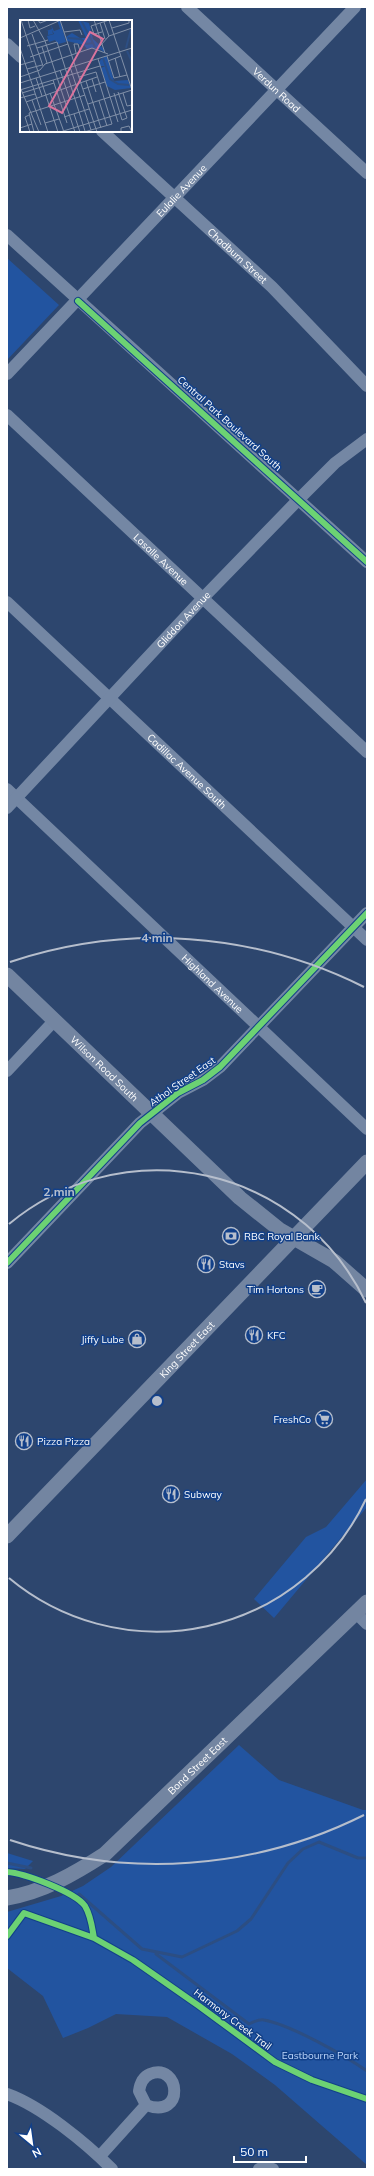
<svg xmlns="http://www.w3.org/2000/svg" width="374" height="2176" font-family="Mulish,sans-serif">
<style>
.green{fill:#2254a0}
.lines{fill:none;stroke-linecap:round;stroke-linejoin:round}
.stream{stroke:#2c4e83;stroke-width:3}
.minor{stroke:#7487a4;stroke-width:12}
.major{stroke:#7385a1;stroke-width:15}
.cycleway-casing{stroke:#124089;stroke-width:8}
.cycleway{stroke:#6cd273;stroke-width:6}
.ring{fill:none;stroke:#b6becc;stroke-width:2}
.labels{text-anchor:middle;stroke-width:3;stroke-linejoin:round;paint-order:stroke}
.street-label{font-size:10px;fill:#fff;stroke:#124089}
.poi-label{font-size:10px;fill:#fff;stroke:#124089;text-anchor:start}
.park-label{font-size:10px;fill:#bed7fc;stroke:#124089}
.inset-river{fill:none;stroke:#2c4e83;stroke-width:2}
.inset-road{fill:none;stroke:#8190a8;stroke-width:1}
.view{fill:#da749d;fill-opacity:0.15;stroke:#da749d;stroke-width:2}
.inset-edge{fill:none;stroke:#fff;stroke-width:2}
.centre{fill:#b6becc;stroke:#124089;stroke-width:2}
.ring-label{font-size:12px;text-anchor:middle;font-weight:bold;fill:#b6becc;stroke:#124089;stroke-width:3;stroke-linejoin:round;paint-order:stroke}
</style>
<rect width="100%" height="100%" fill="#2d466e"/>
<path class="green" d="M7 258 59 305 7 360Z
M367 1479V1507L274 1618 254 1599 306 1537 326 1527Z
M239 1745 279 1780 363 1810H367V2165L275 2085 232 2054 167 2017 116 2014 88 2028 63 2038 43 1996 7 1968V1912L61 1896 83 1886 111 1867Z
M7 1853 33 1861 25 1869 7 1868Z"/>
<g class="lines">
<path class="stream" d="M7 1863 31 1868
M79 1894 142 1949 182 1957 237 1931 251 1919 288 1863 303 1849 319 1842 358 1858H367
M156 1954 249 2024C253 2022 260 2019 264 2020 291 2025 344 2055 367 2071"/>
<g class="minor">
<path id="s1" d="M187 7 367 173"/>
<path d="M7 44 21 57"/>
<path id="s2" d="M102 131 272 287 367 386"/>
<path d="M7 235 367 562"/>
<path id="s3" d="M7 374 355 7"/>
<path id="s4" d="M7 415 367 752"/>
<path id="s5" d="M7 602 367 940"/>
<path id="s6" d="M7 789 367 1129"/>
<path id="s7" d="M7 808 203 598 299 499 335 463 367 439"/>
<path d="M7 1071 55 1020"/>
<path d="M7 1263 140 1123 178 1093 203 1080 220 1067 367 913"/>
<path d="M356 1613 367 1624"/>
<path d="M7 2094C41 2106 86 2143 112 2169"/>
<path d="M100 2156 146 2105C186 2120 180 2062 150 2074 143 2077 140 2084 139 2091L146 2105"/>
<path d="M259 2169 265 2167 273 2169"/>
</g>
<g class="major">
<path id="s8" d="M7 975 240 1198 280 1230 334 1261 367 1290"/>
<path id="s9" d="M7 1536 367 1162"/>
<path id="s10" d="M7 1898C43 1892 74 1874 105 1854L367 1602"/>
</g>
<g class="cycleway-casing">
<path id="cycleway" d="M78 301 367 562
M7 1263 140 1123 178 1093 203 1080 220 1067 367 913
M7 1872C24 1873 75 1892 85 1906 91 1916 92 1927 94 1938
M7 1936 24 1913 94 1938 133 1960 199 2006 275 2062 312 2080 367 2099"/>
</g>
<use href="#cycleway" class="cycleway"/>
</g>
<g class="ring">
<path d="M366 1499A231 231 0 0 1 9 1578M9 1224A231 231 0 0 1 366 1303"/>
<path d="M364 1815A463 463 0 0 1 10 1840M10 962A463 463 0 0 1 364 987"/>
</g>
<defs>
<g id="bank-ring" transform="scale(0.9)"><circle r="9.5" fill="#124089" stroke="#b6becc" stroke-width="1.5"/><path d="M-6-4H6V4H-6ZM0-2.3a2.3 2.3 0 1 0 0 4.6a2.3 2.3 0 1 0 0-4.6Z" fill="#b6becc"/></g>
<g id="restaurant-ring" transform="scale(0.9)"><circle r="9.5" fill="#124089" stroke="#b6becc" stroke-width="1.5"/><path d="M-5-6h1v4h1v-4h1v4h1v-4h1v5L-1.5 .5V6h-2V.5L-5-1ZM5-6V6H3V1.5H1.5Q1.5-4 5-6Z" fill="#b6becc"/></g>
<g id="cafe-ring" transform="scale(0.9)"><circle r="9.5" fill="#124089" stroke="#b6becc" stroke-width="1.5"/><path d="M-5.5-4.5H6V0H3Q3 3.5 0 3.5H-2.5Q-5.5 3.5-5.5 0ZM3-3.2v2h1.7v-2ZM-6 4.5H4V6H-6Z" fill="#b6becc"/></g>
<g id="shop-ring" transform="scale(0.9)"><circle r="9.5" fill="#124089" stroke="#b6becc" stroke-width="1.5"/><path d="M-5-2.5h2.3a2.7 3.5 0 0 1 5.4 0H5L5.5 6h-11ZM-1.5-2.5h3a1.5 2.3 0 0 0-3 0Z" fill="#b6becc"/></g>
<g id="supermarket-ring" transform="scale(0.9)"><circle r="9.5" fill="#124089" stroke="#b6becc" stroke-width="1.5"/><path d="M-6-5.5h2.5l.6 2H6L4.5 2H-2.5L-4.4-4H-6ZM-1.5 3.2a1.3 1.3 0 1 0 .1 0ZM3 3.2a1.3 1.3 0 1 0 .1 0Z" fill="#b6becc"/></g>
</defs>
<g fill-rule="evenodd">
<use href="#bank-ring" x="231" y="1236"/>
<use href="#restaurant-ring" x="206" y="1264"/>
<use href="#cafe-ring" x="317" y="1289"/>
<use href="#restaurant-ring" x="254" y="1335"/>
<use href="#shop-ring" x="137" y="1339"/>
<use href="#supermarket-ring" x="324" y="1419"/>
<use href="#restaurant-ring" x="24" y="1441"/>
<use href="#restaurant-ring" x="171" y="1494"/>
</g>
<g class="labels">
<g class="street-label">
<text dy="4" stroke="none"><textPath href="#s1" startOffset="122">Verdun Road</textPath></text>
<text dy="4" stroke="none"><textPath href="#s3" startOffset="253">Eulalie Avenue</textPath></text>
<text dy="4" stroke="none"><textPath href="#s2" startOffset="184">Chadburn Street</textPath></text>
<text transform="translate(230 423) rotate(42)" y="4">Central Park Boulevard South</text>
<text dy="4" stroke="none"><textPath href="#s4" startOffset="211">Lasalle Avenue</textPath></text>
<text dy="4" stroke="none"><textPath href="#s7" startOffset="258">Gliddon Avenue</textPath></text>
<text dy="4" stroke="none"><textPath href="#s5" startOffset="247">Cadillac Avenue South</textPath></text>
<text dy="4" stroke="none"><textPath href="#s6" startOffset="283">Highland Avenue</textPath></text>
<text dy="4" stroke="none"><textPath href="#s8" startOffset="135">Wilson Road South</textPath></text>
<text transform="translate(182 1081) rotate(-35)" y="4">Athol Street East</text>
<text dy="4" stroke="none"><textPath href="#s9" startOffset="259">King Street East</textPath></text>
<text dy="4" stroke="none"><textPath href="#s10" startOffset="236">Bond Street East</textPath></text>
<text transform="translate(233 2019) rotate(37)" y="4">Harmony Creek Trail</text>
</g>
<g class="poi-label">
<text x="244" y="1240">RBC Royal Bank</text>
<text x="219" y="1268">Stavs</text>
<text x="304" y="1293" text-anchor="end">Tim Hortons</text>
<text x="267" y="1339">KFC</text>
<text x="124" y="1343" text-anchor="end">Jiffy Lube</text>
<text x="311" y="1423" text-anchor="end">FreshCo</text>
<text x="37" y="1445">Pizza Pizza</text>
<text x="184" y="1498">Subway</text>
</g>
<g class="park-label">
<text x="320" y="2059">Eastbourne Park</text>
</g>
</g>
<g transform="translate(20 20)">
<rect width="112" height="112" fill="#2d466e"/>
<path d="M37 0H40L46 22 38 24 35 20 29 22 27 16 34 14 32 10 33 14 28 15V10L26 11 32 9 31 5 34 11 40 9ZM58 0 69 3 73 19 84 29V32L78 28 67 29 64 25 47 21 46 17 52 13 60 18H66ZM87 36 94 61 108 60 111 68 95 70 87 66 81 48 85 46H80L79 42 82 38Z" fill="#2254a0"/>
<path class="inset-river" d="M61 0 75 27M48 18 61 19 66 24 73 23M106 28 111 9M107 31 112 42M83 38 90 59 98 64 109 65"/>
<path class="inset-road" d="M1 0 38 112M8 0 10 8 15 6M13 0 25 21 55 112M18 0 20 3 28 0M40 0 77 112M74 0 85 33M89 0 112 70M84 2 89 16M80 3 85 19M92 8 109 3V0M44 12 60 10 62 15M82 12 74 14 71 6 89 0M12 14 23 46M0 18 41 0M7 26 28 20M80 26 89 16 112 8M22 27 27 43M0 28 28 112M17 28 37 22 65 111M56 33 54 24H58L60 31M87 36 94 58 107 55M10 37 48 24M95 38 100 57M78 39 98 102M88 41 101 36M0 45 14 41M50 47 71 110M7 49 22 45M40 50 50 80M0 57 20 50 25 44 72 28 88 34M59 57 76 52 92 104 64 112M16 58 22 76M72 59 76 72M33 60 47 103M66 61 81 108M0 63 112 28M13 66 80 46M0 67 19 112M63 69 85 62M0 70 13 66M2 73 34 63M30 73 44 112M94 73 102 100 107 98 98 72M103 73 107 86 112 85M0 78 15 74M12 80 21 105M79 81 87 106M6 82 77 57M68 84 112 70M54 94 60 112M9 95 5 97 10 112M44 97 69 89M25 103 39 99M0 108 12 104M14 112 9 93 65 75M40 112 112 90M101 112V108L109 106 112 112"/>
<path class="view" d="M70 12 83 19 42 93 29 86Z"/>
<rect width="112" height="112" class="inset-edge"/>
</g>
<circle cx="157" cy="1401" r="6" class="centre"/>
<g class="ring-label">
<text x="157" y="942">4 min</text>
<text x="59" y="1196">2 min</text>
</g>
<rect width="374" height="2176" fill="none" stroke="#ffffff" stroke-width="16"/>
<g transform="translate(32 2144) rotate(151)" stroke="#124089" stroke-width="3" paint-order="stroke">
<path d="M0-3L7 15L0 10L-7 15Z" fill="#ffffff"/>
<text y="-6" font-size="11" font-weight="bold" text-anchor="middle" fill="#ffffff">N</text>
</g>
<path d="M234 2156v6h72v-6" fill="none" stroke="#ffffff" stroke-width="2"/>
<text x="240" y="2156" font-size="12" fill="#ffffff" stroke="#124089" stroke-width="3" paint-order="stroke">50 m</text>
</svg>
